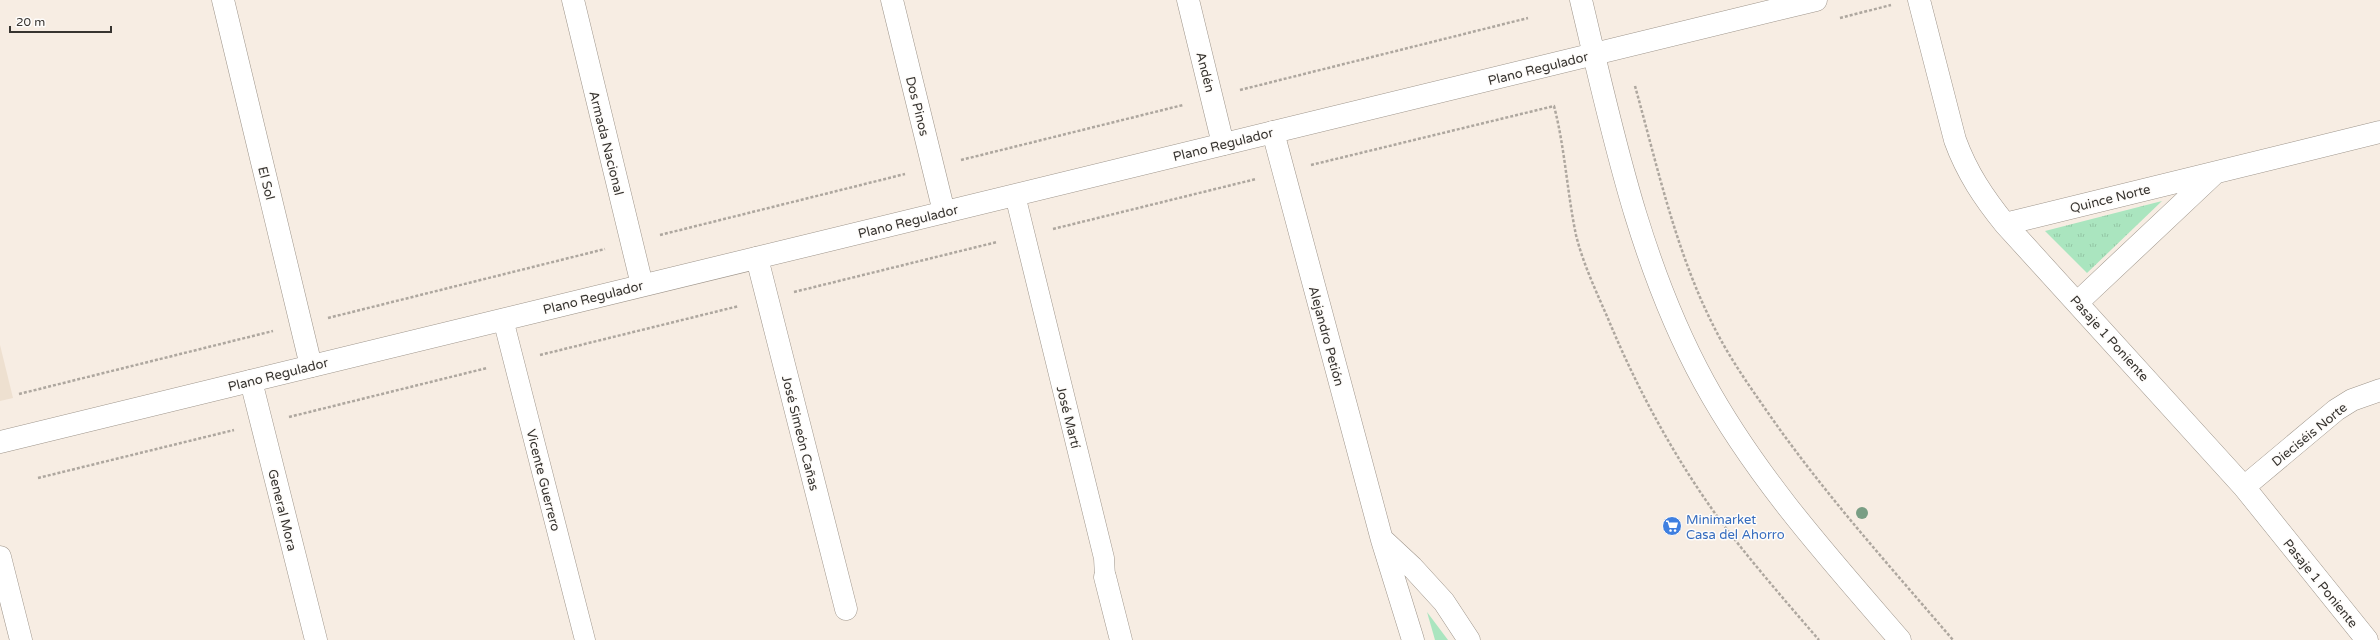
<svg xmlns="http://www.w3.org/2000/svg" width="2380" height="640" font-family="'Varela Round',sans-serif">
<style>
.built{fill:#eee0d0}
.grass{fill:url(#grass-tufts)}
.park{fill:#aae5bf}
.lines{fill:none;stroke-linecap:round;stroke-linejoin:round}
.pedestrian-casing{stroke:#9e958b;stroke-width:21}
.minor-casing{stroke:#9e958b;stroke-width:23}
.tertiary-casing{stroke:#9e958b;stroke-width:23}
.path{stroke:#aea79f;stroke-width:2.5;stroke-dasharray:3 2;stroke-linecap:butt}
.pedestrian{stroke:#fff;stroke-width:20}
.minor{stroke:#fff;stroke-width:22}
.tertiary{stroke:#fff;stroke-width:22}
.tree{fill:#799e84}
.labels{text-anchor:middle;stroke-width:3;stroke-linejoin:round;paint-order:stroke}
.street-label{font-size:13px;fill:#373430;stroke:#fefcfa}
.shop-label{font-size:13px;fill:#366cbe;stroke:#fefcfa;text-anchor:start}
</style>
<defs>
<pattern id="grass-tufts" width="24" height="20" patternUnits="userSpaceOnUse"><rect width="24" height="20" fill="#aae5bf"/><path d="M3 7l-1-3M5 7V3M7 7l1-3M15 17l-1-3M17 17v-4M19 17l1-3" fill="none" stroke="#93c5a4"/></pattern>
</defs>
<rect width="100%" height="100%" fill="#f7ede3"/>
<path class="built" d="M0 345 13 398 0 401Z"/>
<path class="grass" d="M2162 201 2087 273 2045 231Z"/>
<path class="park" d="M1427 612 1448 640H1435Z"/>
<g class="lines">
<g class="pedestrian-casing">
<path id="pedestrian" d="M1015 195 1104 558 1105 577
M503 319 585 640"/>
</g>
<g class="minor-casing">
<path id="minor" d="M223 0 311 366
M573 0 642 285
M892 0 944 212
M1188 0 1223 144
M1919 0 1955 140C1967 173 1984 198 2005 224L2244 487 2367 640
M1273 132 1382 540 1413 640
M2005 224 2380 132
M757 258 846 609
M2078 302 2214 174
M251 381 316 640
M2244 487 2336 410 2352 400 2380 390
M1383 540 1412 567 1444 602 1469 640
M0 557 21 640
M1105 577 1121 640"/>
</g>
<g class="tertiary-casing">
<path id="tertiary" d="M1581 0C1612 130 1639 263 1704 382 1756 477 1829 558 1900 640
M0 442 1816 0"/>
</g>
<path class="path" d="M1840 18 1891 5
M1635 86C1657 165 1675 248 1711 321 1726 352 1745 380 1764 407 1821 490 1888 564 1953 640
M1240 90 1528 18
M961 160 1183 105
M1311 165 1554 106C1565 148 1567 192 1576 235 1583 264 1597 293 1609 321 1639 393 1678 464 1725 527 1755 566 1787 603 1819 640
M1053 229 1256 179
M660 235 905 174
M794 292 997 242
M328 318 605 249
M540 355 739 306
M19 394 273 331
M289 417 487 368
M38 478 234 430"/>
<use href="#pedestrian" class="pedestrian"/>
<use href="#minor" class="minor"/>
<use href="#tertiary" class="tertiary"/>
</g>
<circle class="tree" cx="1862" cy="513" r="6"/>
<defs>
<g id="supermarket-disc" transform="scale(1)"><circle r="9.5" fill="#3f7fe0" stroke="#fefcfa"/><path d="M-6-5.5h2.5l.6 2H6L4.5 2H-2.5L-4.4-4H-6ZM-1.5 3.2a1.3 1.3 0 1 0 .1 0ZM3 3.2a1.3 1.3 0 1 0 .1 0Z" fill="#fff"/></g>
</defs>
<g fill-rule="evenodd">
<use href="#supermarket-disc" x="1672" y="526"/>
</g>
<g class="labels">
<g class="street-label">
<text transform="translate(1538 68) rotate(-14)" y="5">Plano Regulador</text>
<text transform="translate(1206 72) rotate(76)" y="5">Andén</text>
<text transform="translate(918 106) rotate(76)" y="5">Dos Pinos</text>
<text transform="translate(607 143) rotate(76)" y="5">Armada Nacional</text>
<text transform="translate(1223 144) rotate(-14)" y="5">Plano Regulador</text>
<text transform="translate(267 183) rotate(76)" y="5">El Sol</text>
<text transform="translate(2110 198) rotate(-14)" y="5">Quince Norte</text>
<text transform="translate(908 221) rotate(-14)" y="5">Plano Regulador</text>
<text transform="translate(593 297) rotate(-14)" y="5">Plano Regulador</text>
<text transform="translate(1327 336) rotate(75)" y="5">Alejandro Petión</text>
<text transform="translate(2110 338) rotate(48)" y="5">Pasaje 1 Poniente</text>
<text transform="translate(278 374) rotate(-14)" y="5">Plano Regulador</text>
<text transform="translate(1069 417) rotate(76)" y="5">José Martí</text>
<text transform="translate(801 433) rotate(76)" y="5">José Simeón Cañas</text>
<text transform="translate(2309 434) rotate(-39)" y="5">Dieciséis Norte</text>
<text transform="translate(544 480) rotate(76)" y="5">Vicente Guerrero</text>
<text transform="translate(283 510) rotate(76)" y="5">General Mora</text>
<text transform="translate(2321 583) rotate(51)" y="5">Pasaje 1 Poniente</text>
</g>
<g class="shop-label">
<text x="1686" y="524">Minimarket<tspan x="1686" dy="15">Casa del Ahorro</tspan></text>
</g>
</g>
<path d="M10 26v6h101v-6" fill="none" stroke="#373430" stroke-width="2"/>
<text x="16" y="26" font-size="12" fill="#373430" stroke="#fefcfa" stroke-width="3" paint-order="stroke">20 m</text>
</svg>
